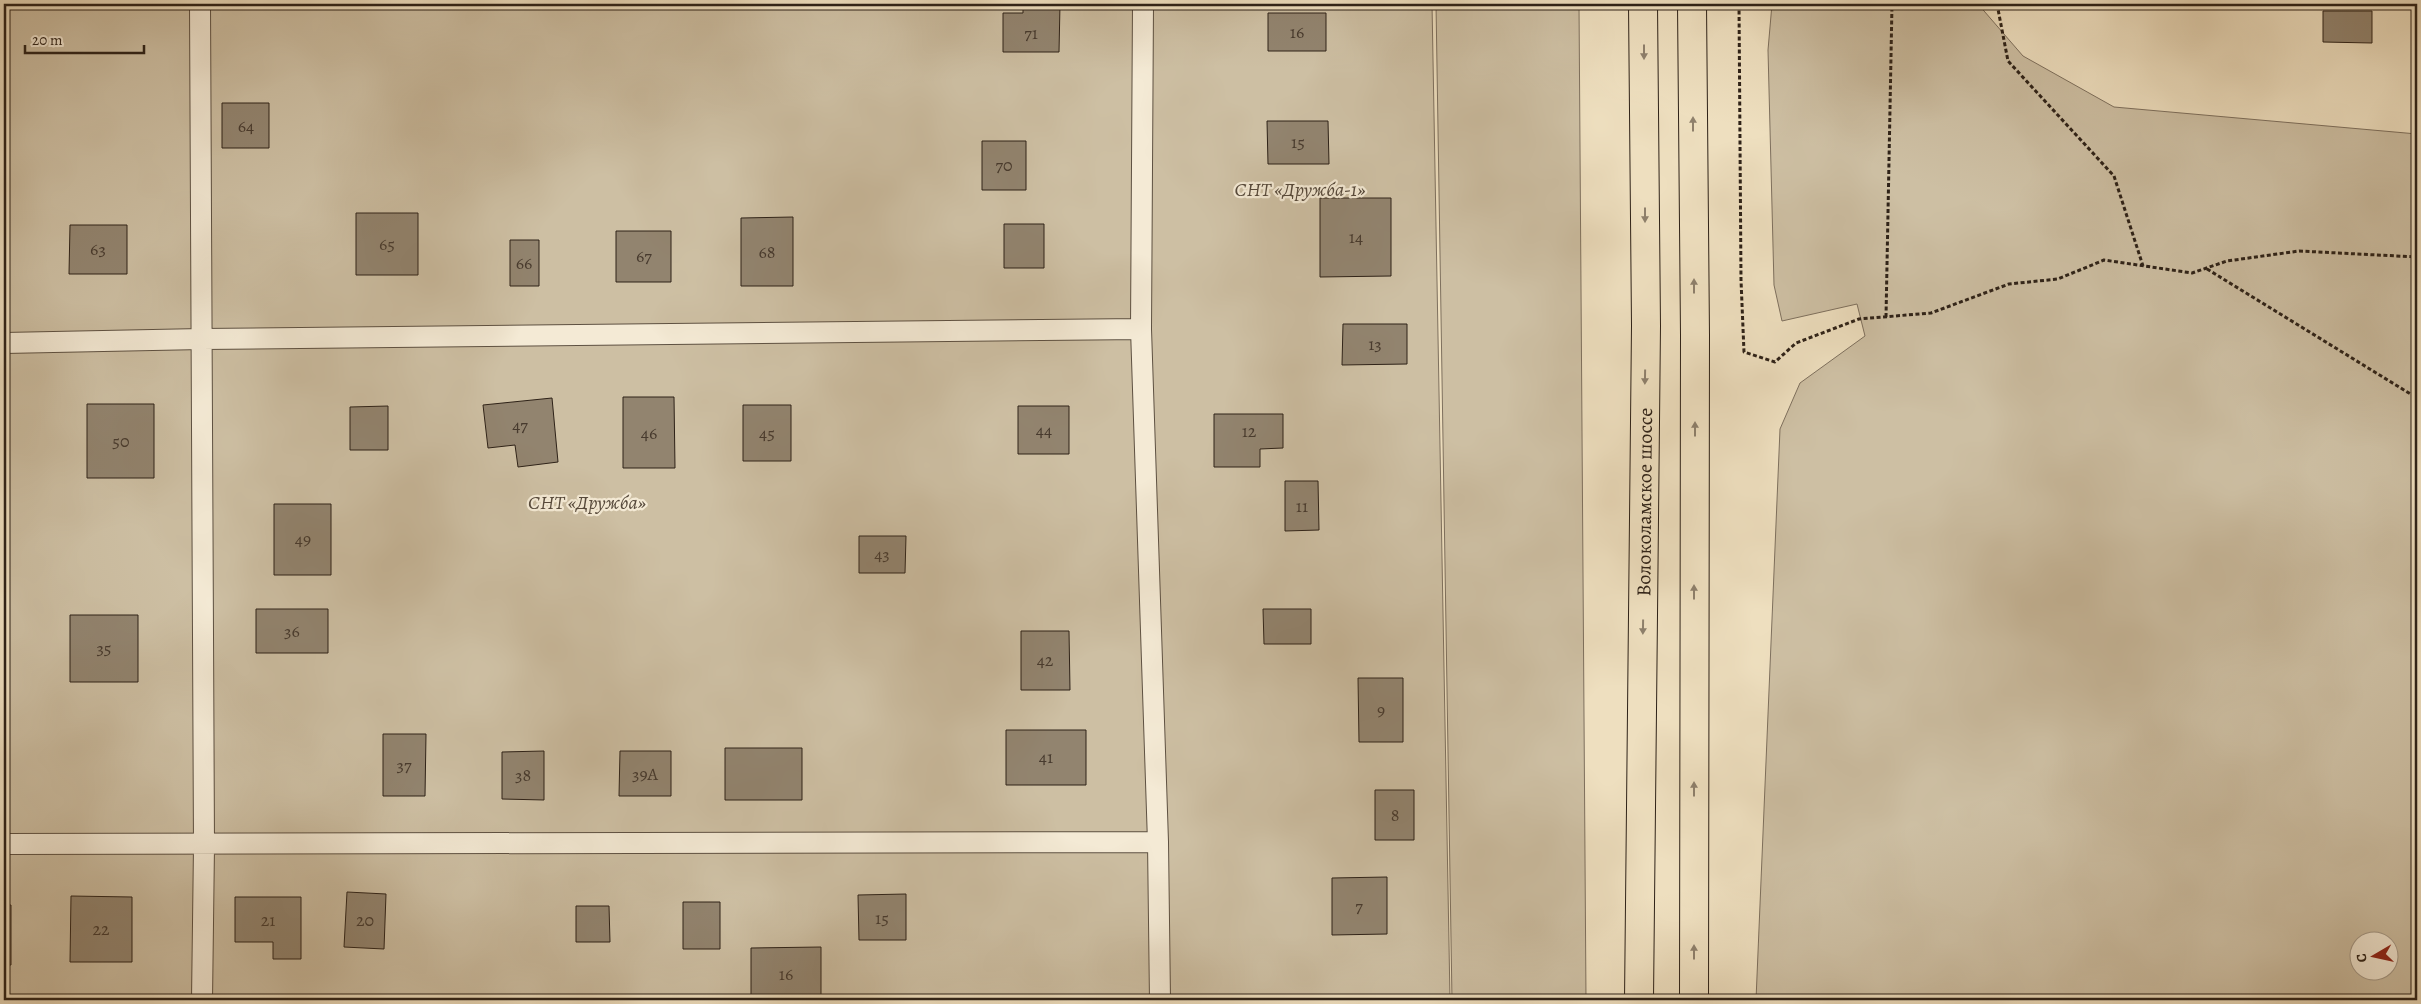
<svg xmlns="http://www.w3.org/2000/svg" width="2421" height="1004" font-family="Alegreya,serif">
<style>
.green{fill:#cdbfa3;stroke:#7e705e;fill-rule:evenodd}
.building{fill:#92846f;stroke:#2e2218}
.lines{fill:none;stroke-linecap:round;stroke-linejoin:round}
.service-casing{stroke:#5e5142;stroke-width:22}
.primary-casing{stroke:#2e2218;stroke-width:30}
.path{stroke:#2e2218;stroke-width:3;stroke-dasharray:4 2.5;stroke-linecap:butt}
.service{stroke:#f4ead5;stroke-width:20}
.primary{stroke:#eedfbf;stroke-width:28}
.oneway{fill:#8e806c}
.labels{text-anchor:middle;stroke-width:4.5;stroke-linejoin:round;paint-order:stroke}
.number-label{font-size:18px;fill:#473a2e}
.park-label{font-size:20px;font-style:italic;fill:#56493b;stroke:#f4ead5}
.street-label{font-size:20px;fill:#2e2218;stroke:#f4ead5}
</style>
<rect width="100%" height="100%" fill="#eedfbf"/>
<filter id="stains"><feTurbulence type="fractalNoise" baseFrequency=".004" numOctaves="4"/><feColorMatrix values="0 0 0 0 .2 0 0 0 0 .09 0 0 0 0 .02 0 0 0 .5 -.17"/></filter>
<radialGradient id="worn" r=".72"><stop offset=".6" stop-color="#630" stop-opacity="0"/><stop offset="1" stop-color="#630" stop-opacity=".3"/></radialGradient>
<path class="green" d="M4 4H1432L1450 1000H4Z
M1436 4H1579L1586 1000H1452Z
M1772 4H1978L2023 56 2114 107 2417 134V1000H1756L1780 429 1800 383 1865 336 1857 304 1782 321 1774 285 1768 50ZM2358 942H2388V972H2358Z"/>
<path class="building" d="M1023 4H1060L1059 52H1003V13H1023Z
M2323 11H2372V43L2323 42Z
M1268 13H1326V51H1268Z
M222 103H269V148H222Z
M1267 121H1328L1329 164H1268Z
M982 141H1026V190H982Z
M1320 198H1391V276L1320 277Z
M356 213H418V275H356Z
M793 217V286H741V218Z
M1004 224H1044V268H1004Z
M70 225H127V274H69Z
M616 231H671V282H616Z
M510 240H539V286H510Z
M1343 324H1407V364L1342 365Z
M623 397H674L675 468H623Z
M552 398 558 462 518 467 515 445 488 448 483 405Z
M87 404H154V478H87Z
M743 405H791V461H743Z
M388 406V450H350V407Z
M1018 406H1069V454H1018Z
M1214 414H1283V448L1260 449V467H1214Z
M1285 481H1318L1319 530 1285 531Z
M274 504H331V575H274Z
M859 536H906L905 573H859Z
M256 609H328V653H256Z
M1263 609H1311V644H1264Z
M70 615H138V682H70Z
M1021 631H1069L1070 690H1021Z
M1358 678H1403V742H1359Z
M1006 730H1086V785H1006Z
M383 734H426L425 796H383Z
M725 748H802V800H725Z
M544 751V800L502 799V752Z
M620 751H671V796H619Z
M1375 790H1414V840H1375Z
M1387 877V934L1332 935V878Z
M347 892 386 894 384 949 344 947Z
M906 894V940H859L858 895Z
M71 896 132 897V962H70Z
M235 897H301V959H273V942H235Z
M683 902H720V949H683Z
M4 905H11V965H4Z
M576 906H609L610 942H576Z
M821 947V1000H751V948Z"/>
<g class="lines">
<g class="service-casing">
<path id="service" d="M200 4 204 846 202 1000
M1143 4 1141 329 1158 842 1160 1000
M4 343 202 339 1141 329
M4 844 1158 842"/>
</g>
<g class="primary-casing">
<g id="primary">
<path d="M1692 4 1695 335 1694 1000"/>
<path id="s1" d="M1639 1000 1646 326 1643 4"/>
</g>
</g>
<path class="path" d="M1739 4 1741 280 1744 352 1775 362 1796 343 1859 319 1931 313 2009 284 2058 279 2104 260 2192 273 2227 261 2299 251 2417 257
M1997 4 2008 61 2114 176 2143 266
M2207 269 2417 398
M1886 317 1892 4"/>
<use href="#service" class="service"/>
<use href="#primary" class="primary"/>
</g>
<defs><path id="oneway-solid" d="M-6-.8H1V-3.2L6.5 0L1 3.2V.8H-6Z" transform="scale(1.25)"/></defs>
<g class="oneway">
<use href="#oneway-solid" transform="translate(1644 52) rotate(90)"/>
<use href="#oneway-solid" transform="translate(1693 124) rotate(-90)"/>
<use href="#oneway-solid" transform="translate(1645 215) rotate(90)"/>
<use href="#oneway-solid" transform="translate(1694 286) rotate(-90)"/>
<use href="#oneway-solid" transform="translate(1645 377) rotate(91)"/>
<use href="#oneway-solid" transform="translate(1695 429) rotate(-90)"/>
<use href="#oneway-solid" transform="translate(1694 592) rotate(-90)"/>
<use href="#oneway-solid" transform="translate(1643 627) rotate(91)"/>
<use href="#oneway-solid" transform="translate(1694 789) rotate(-90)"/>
<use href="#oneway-solid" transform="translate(1694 952) rotate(-90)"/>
</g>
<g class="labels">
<g class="number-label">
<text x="1297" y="38">16</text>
<text x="1031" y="39">71</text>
<text x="246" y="132">64</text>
<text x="1298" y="148">15</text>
<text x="1004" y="171">70</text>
<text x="1356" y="243">14</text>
<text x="387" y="250">65</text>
<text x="98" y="255">63</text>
<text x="767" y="258">68</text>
<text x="644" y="262">67</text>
<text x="524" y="269">66</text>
<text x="1375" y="350">13</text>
<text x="520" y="431">47</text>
<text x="1044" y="436">44</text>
<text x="1249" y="437">12</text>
<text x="649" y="439">46</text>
<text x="767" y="439">45</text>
<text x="121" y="447">50</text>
<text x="1302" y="512">11</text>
<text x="303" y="545">49</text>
<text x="882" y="560">43</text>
<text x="292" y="637">36</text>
<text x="104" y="654">35</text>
<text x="1045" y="666">42</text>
<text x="1381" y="716">9</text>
<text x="1046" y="763">41</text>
<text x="404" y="771">37</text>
<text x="645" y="780">39А</text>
<text x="523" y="781">38</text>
<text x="1395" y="821">8</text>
<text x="1359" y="912">7</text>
<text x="882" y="924">15</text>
<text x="268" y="926">21</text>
<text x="365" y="926">20</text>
<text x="101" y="935">22</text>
<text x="786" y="980">16</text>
</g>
<g class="park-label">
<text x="1300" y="196">СНТ «Дружба-1»</text>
<text x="587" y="509">СНТ «Дружба»</text>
</g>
<g class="street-label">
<text dy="7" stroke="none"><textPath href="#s1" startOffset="498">Волоколамское шоссе</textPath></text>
</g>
</g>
<rect width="2421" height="1004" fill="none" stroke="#eedfbf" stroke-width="20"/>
<rect x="5" y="5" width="2411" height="994" fill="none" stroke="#2e2218" stroke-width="2.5"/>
<rect x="10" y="10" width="2401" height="984" fill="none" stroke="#2e2218"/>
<g transform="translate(2374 956) rotate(261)"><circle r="24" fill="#f4ead5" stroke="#a59a89"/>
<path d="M0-4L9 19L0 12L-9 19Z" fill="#8f2418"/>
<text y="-8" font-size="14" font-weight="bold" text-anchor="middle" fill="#2e2218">С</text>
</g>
<path d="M25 45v8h119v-8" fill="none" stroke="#2e2218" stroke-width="2.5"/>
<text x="32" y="45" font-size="15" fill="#2e2218" stroke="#f4ead5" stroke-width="4" paint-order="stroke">20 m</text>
<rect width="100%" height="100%" filter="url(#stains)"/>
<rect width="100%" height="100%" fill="url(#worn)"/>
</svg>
